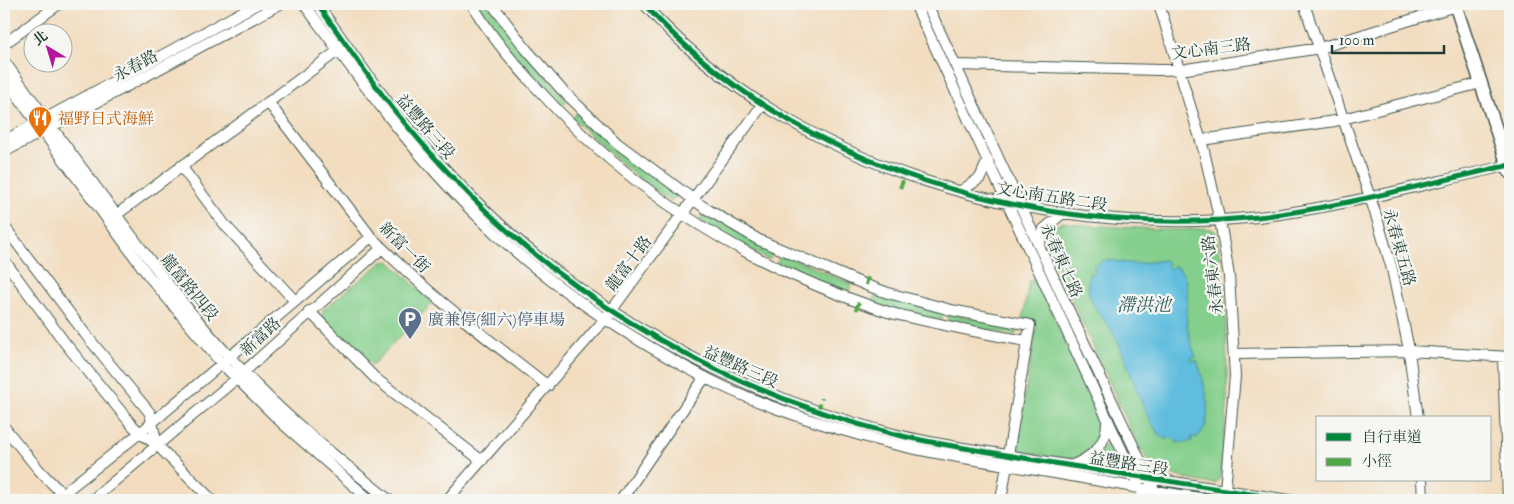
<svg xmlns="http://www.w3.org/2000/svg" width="1514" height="504" font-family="'IM FELL Double Pica','Noto Serif TC',serif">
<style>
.green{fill:#85cf8c;stroke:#528660}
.water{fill:#60bdde;stroke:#407d89}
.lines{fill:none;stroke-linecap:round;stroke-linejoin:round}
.minor-casing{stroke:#3f5549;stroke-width:12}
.major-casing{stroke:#3f5549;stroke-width:15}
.minor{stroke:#fff;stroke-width:10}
.major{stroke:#fff;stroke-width:12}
.quiet{stroke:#4fa644;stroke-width:4;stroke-dasharray:8 4;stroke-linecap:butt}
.cycleway-casing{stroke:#f6f6f2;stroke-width:8}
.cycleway{stroke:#00873e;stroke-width:5}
.labels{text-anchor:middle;stroke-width:4.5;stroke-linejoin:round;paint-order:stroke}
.street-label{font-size:16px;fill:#1f3d34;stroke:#f6f6f2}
.food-label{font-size:16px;fill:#c56008;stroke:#f6f6f2;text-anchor:start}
.service-label{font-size:16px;fill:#4e5e75;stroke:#f6f6f2;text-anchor:start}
.water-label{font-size:18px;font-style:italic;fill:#2f5d5e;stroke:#f6f6f2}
</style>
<rect width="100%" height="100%" fill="#f6f6f2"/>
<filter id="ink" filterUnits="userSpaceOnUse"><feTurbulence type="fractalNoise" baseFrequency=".02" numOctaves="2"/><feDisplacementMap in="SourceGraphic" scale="10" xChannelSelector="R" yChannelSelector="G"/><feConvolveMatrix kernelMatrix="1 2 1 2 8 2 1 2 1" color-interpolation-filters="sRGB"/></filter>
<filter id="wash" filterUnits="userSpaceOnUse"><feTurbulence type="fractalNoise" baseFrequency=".0096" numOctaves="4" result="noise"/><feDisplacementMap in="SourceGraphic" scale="20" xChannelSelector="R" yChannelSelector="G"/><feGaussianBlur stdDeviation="1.12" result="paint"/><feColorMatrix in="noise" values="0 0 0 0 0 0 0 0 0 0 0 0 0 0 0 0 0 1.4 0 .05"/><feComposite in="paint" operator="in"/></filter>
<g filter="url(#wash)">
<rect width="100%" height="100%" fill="#f2ddc0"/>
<path class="green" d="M476 4H488L567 102 560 107 516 59Z
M577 113H579L637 164 676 193 677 195 671 202 633 174 572 118Z
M704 213H706L773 250 774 253 769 260 699 220Z
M1062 222 1084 225 1179 230 1205 228 1211 229 1216 232 1221 259 1225 305 1227 361V410L1220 478 1216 483C1208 484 1200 482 1192 480 1167 474 1153 469 1139 447L1047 245 1049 230Z
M782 254 849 283 851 285 848 294 776 263Z
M389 261 433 303 372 365 322 318 323 310 382 262Z
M1036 277 1102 426C1098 473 1050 456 1020 451L1016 447 1037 324 1023 318 1029 281Z
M877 294 943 312 942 321 874 304 873 301Z
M949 314 1017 326 1016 334 1014 335 947 321Z
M1111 443 1118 456 1120 466 1117 468 1095 463V458L1106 444Z"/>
<path class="water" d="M1107 260 1136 264 1165 260 1168 264 1166 265 1170 269 1174 266C1194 274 1185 307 1187 323 1188 335 1192 346 1196 357L1191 358 1193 362 1197 360C1203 380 1218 424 1196 438L1195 436 1191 438 1193 440C1187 443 1182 444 1176 442L1177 440 1168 437 1166 440C1145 428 1128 359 1115 336 1109 325 1099 315 1093 304 1088 294 1086 282 1090 272L1093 275 1096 270 1093 267C1098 263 1101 261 1107 260Z"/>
</g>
<g filter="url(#ink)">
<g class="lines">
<g class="minor-casing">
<path id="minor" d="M304 4C358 77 410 150 475 214 541 280 622 334 704 377 752 402 805 419 856 434 915 452 977 460 1037 470 1096 480 1155 492 1214 500
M317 4C343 39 367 76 394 110 442 169 496 226 556 271 657 348 772 403 894 434 933 444 973 449 1012 456 1105 472 1197 485 1289 500
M472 4C488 33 511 60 534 85 630 193 748 266 885 311 897 315 910 317 922 320 957 328 991 335 1026 341
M492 4 526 49 561 89 617 143 705 208 759 240 866 285 888 293 951 310 1030 325 1008 455
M644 4C792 169 1042 240 1258 217 1344 207 1427 183 1510 165
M915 4 1145 500
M927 4 1071 315 1159 500
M1159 4 1204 151 1221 226 1229 276 1235 376 1225 490
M1304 4 1375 212 1392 269 1408 345 1418 418
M4 44 59 4
M4 61C38 108 72 155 107 202 149 260 192 318 242 370 286 418 339 459 389 500
M957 65 1160 70 1187 69 1320 48 1462 4
M4 78 148 275 222 364 283 424 370 500
M268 102 371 237C425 292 487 338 548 386
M1201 140 1335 121 1481 83
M4 141 257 4
M4 152 280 4
M181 166 225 225 295 301
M961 191 980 178 988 160
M116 215 339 50
M4 226 86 335 150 413 157 445
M1039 245 1044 229 1063 213
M4 260 65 343 132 425 140 433 157 445 212 500
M309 311 375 378 482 461
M1235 354 1409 351 1510 357
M1503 357 1508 500
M4 427 39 470 68 500
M1071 466C1093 457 1108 444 1107 419
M1422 480 1423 500
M62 494 140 433 371 237
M92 500 236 379 382 248
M447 500 606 318 763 104
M621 500 705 377
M1001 500 1007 465"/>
</g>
<g class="major-casing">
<path id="major" d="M1455 4 1510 172"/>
</g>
<use href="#minor" class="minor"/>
<use href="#major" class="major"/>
<path class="quiet" d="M900 188 906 174
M866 285 868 277
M856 310 859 302
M818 411 822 398"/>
<g class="cycleway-casing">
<path id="cycleway" d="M317 4C343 39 367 76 394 110 442 169 496 226 556 271 657 348 772 403 894 434 933 444 973 449 1012 456 1105 472 1197 485 1289 500
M644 4C792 169 1042 240 1258 217 1344 207 1427 183 1510 165"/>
</g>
<use href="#cycleway" class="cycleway"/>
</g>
</g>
<defs>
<g id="restaurant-pin" transform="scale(1.25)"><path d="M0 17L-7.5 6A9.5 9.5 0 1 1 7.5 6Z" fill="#e8710a" stroke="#f6f6f2"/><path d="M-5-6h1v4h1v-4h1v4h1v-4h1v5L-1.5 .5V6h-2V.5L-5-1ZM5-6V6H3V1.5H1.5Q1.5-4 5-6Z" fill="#fff"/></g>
<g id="parking-pin" transform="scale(1.25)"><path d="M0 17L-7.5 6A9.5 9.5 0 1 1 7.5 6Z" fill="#5c6f8a" stroke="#f6f6f2"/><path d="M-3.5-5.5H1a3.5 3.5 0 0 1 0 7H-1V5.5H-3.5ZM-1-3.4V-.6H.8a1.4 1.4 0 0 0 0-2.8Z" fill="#fff"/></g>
</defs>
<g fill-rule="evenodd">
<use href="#restaurant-pin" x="40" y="118"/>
<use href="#parking-pin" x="410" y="319"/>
</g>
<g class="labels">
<g class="street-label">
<text transform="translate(1211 48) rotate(-7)" y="6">文心南三路</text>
<text transform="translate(135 65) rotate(-28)" y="6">永春路</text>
<text transform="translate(426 126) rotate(49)" y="6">益豐路三段</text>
<text transform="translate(1052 196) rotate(9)" y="6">文心南五路二段</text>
<text transform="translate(405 247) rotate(45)" y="6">新富一街</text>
<text transform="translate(1400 247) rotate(74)" y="6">永春東五路</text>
<text transform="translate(1062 260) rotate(66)" y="6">永春東七路</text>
<text transform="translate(628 263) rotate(-53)" y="6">龍富十路</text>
<text transform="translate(1212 275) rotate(-97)" y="6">永春東六路</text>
<text transform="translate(190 287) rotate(51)" y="6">龍富路四段</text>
<text transform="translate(260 336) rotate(-43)" y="6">新富路</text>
<text transform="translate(741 366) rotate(24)" y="6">益豐路三段</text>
<text transform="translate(1129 463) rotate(9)" y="6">益豐路三段</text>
</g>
<g class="food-label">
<text x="58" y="124">福野日式海鮮</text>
</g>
<g class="service-label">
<text x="428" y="325">廣兼停(細六)停車場</text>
</g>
<g class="water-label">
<text x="1144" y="311">滯洪池</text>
</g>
</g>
<rect width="1514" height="504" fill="none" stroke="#f6f6f2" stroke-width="20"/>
<rect x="1316" y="416" width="175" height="65" fill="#f6f6f2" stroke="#a0aca6"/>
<rect x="1326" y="433" width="25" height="8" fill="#00873e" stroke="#a0aca6"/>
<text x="1362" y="442" font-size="15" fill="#1f3d34">自行車道</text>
<rect x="1326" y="458" width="25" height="8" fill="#4fa644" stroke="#a0aca6"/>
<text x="1362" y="466" font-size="15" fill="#1f3d34">小徑</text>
<g transform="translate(48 48) rotate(322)"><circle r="24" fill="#f6f6f2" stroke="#a0aca6"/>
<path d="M0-4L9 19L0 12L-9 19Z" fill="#b5179e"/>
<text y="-8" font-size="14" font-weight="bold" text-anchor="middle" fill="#1f3d34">北</text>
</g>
<path d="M1332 45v8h112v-8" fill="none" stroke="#1f3d34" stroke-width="2.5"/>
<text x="1339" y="45" font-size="15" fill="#1f3d34" stroke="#f6f6f2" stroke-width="4" paint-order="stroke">100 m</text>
</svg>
